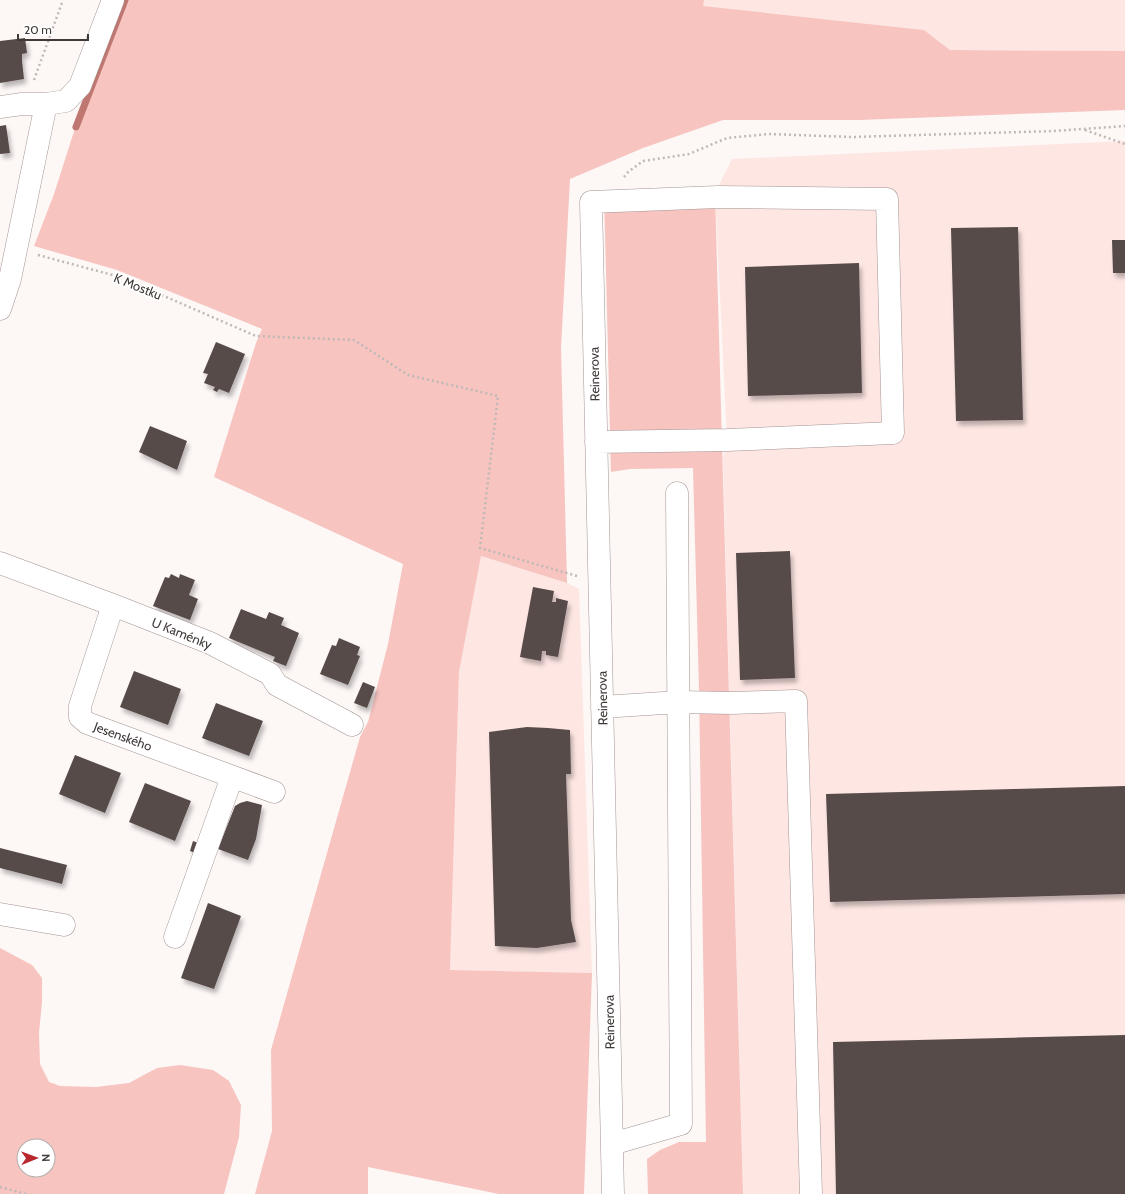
<svg xmlns="http://www.w3.org/2000/svg" width="1125" height="1194" font-family="Cabin,sans-serif">
<style>
.built{fill:#fee6e3}
.green{fill:#f7c4c0;fill-rule:evenodd}
.lines{fill:none;stroke-linecap:round;stroke-linejoin:round}
.stream{stroke:#bf7771;stroke-width:7}
.building{fill:#574b4a;filter:url(#shadow)}
.minor-casing{stroke:#a39493;stroke-width:23}
.path{stroke:#beb8b7;stroke-width:2.5;stroke-dasharray:2 3;stroke-linecap:butt}
.minor{stroke:#fff;stroke-width:22}
.labels{text-anchor:middle;stroke-width:4;stroke-linejoin:round;paint-order:stroke}
.street-label{font-size:13px;fill:#3f3938;stroke:#fff}
</style>
<defs>
<filter id="shadow"><feDropShadow dx="2.5" dy="4.5" stdDeviation="2" flood-color="#0004"/></filter>
</defs>
<rect width="100%" height="100%" fill="#fdf7f6"/>
<path class="built" d="M704 0H1125V51L950 50 924 30 702 6Z
M1125 141V1194H743L723 458 727 440 715 193 732 159Z
M481 556 567 583 579 589 592 973 450 970 459 672Z"/>
<path class="green" d="M116 0H704L703 6 924 30 950 50 1125 51V110L859 120H723L643 148 570 179 561 348 567 583 481 556 459 672 450 970 592 973 584 1194H499L368 1167V1194H255L272 1131 271 1050 360 737 368 722 388 644 403 564 214 477 256 343 262 329 117 270 34 246 54 194Z
M604 193H715L743 1194H648L647 1159 660 1150 679 1142H706L699 689 693 468 630 469 611 472Z
M0 948 32 965 42 978V1002L39 1033 40 1064 49 1082 60 1086 96 1087 129 1083 157 1068 180 1065 213 1070 229 1081 241 1105 239 1137 224 1194H0ZM24 1146H48V1170H24Z"/>
<g class="lines">
<path class="stream" d="M76 127 125 0"/>
</g>
<path class="building" d="M25 38 27 53 22 54V61L24 79 0 83V41Z
M6 125 10 153 0 154V126Z
M1018 227 1023 420 956 421 951 228Z
M1112 240H1125V273H1113Z
M859 263 862 393 748 396 745 267Z
M216 342 245 354 229 393 219 389 217 392 213 390 215 387 204 383 208 374 203 373Z
M150 426 187 441 177 470 139 452Z
M790 551 795 678 740 680 736 553Z
M171 574 179 578 180 574 195 580 189 595 198 599 190 620 153 606 165 577 169 578Z
M533 587 554 591 552 602H556V598L568 601 558 657 546 655V651H542L541 661 520 657Z
M241 609 266 619 269 612 284 618 281 625 299 633 286 666 273 661 275 657 229 638Z
M339 638 360 647 357 655 360 656 348 685 320 674 332 645 336 646Z
M134 671 181 689 168 725 120 707Z
M363 682 375 687 367 708 354 703Z
M216 703 263 721 249 756 202 738Z
M527 727 548 728 570 730 571 774H566L571 920 576 942 537 948 495 946 489 732Z
M75 755 121 773 105 813 59 794Z
M145 783 191 801 175 841 129 822Z
M1125 786V894L830 902 826 794Z
M247 801 262 805 256 839 248 860 218 849 235 806 240 803Z
M193 841 201 844 197 854 190 851Z
M0 848 67 865 62 884 0 868Z
M208 903 241 916 214 989 181 978Z
M1125 1035V1194H836L833 1042Z"/>
<g class="lines">
<g class="minor-casing">
<path id="minor" d="M0 107 22 104H46L66 101 80 86 113 0
M0 309 10 279 46 104
M596 442 727 440 893 433 887 199 718 197 591 202 613 1194
M0 563 113 605 210 643 270 674 277 685 352 725
M113 605 80 706V717L87 723 274 792
M602 707 679 702 731 703 796 701 811 1194
M0 914 64 925
M175 937 232 777
M612 1144 681 1124 677 493"/>
</g>
<path class="path" d="M34 80 63 0
M1085 130 1125 144
M624 177 628 172 643 161 689 154 727 138 769 134 852 137 1054 131 1125 126
M38 255 120 277 256 336 354 340 408 375 498 396 480 548 577 576
M0 1187 26 1194"/>
<use href="#minor" class="minor"/>
</g>
<g class="labels">
<g class="street-label">
<text transform="translate(138 286) rotate(22)" y="5">K Mostku</text>
<text transform="translate(594 374) rotate(-91)" y="5">Reinerova</text>
<text transform="translate(182 633) rotate(22)" y="5">U Kaménky</text>
<text transform="translate(602 698) rotate(-91)" y="5">Reinerova</text>
<text transform="translate(123 736) rotate(20)" y="5">Jesenského</text>
<text transform="translate(609 1022) rotate(-91)" y="5">Reinerova</text>
</g>
</g>
<g transform="translate(36 1158) rotate(89)"><circle r="19" fill="#ffffff" stroke="#b2b0af"/>
<path d="M0-3L7 15L0 10L-7 15Z" fill="#b8282e"/>
<text y="-6" font-size="11" font-weight="bold" text-anchor="middle" fill="#3f3938">N</text>
</g>
<path d="M18 34v6h70v-6" fill="none" stroke="#3f3938" stroke-width="2"/>
<text x="24" y="34" font-size="12" fill="#3f3938" stroke="#ffffff" stroke-width="3" paint-order="stroke">20 m</text>
</svg>
